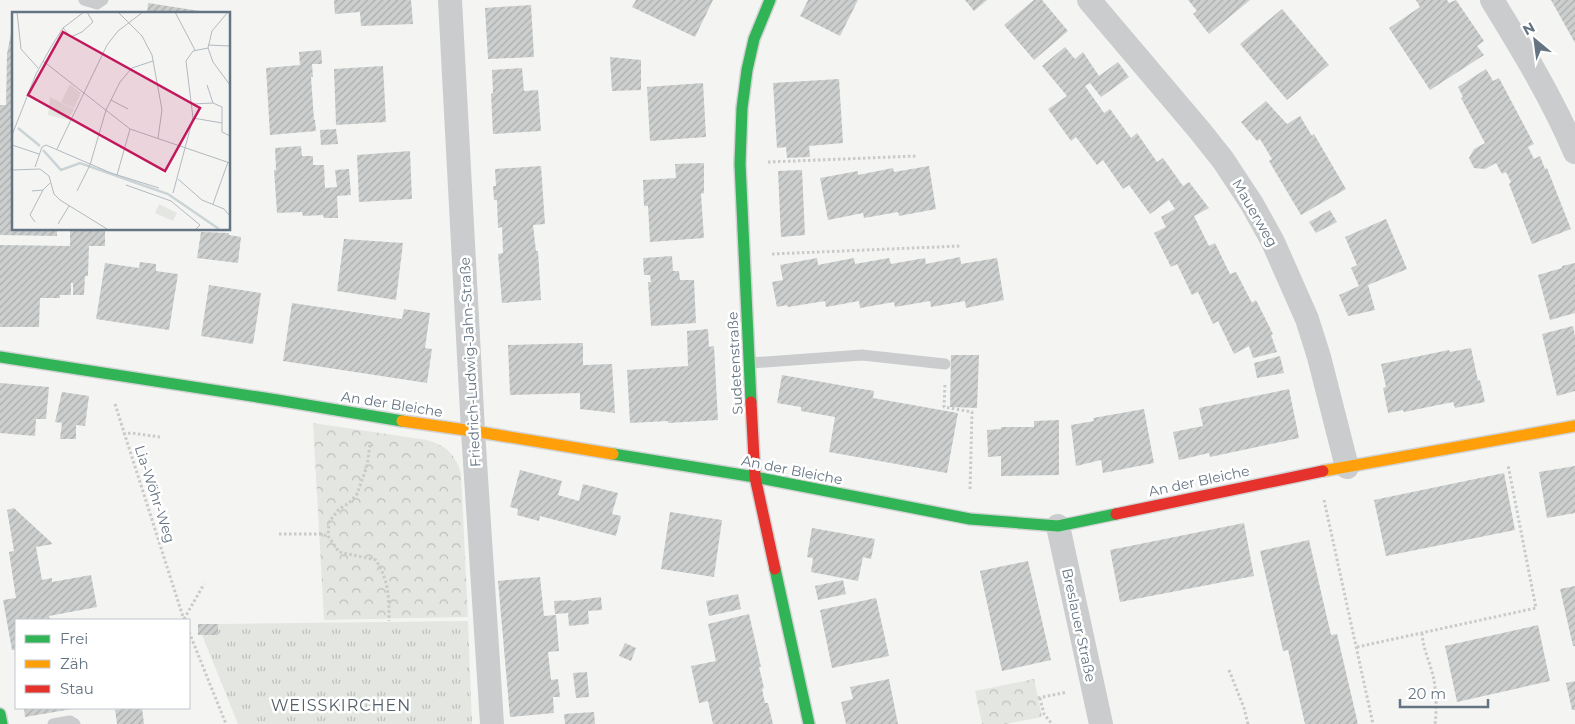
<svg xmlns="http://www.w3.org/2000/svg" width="1575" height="724" font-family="Montserrat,sans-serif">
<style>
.grass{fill:url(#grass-tufts)}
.park{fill:url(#park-crowns)}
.building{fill:url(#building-hatch)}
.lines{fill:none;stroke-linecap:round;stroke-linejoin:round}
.fast-casing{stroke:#d2d3d4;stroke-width:14}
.slow-casing{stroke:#d2d3d4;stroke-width:14}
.jam-casing{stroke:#d2d3d4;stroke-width:14}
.path{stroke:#c9cac9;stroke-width:3;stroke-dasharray:2.5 2.5;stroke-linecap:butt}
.lane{stroke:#cacccd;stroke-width:11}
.street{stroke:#cacccd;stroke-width:24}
.fast{stroke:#30b455;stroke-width:11}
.slow{stroke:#ff9f0a;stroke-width:11}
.jam{stroke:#e5322d;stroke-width:11}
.labels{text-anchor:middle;stroke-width:5;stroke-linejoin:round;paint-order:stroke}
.street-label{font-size:14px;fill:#657483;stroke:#fff}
.quarter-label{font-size:16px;letter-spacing:1px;fill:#525e68;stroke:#fff}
.inset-river{fill:none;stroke:#cad3d5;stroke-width:2.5}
.inset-road{fill:none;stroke:#b2b9bf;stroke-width:1}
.view{fill:#c2185b;fill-opacity:0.15;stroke:#c2185b;stroke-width:2.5}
.inset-edge{fill:none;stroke:#657483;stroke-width:2.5}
</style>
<defs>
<pattern id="grass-tufts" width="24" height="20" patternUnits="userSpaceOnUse" patternTransform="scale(1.25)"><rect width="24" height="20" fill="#e4e7e1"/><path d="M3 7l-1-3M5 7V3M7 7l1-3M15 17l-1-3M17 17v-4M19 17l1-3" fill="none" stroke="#bcc0bc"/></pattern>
<pattern id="park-crowns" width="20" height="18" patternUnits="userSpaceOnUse" patternTransform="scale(1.25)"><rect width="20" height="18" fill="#e4e7e1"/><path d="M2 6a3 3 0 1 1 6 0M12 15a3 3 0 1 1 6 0" fill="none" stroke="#bcc0bc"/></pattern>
<pattern id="building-hatch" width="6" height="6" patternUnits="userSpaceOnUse" patternTransform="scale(1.25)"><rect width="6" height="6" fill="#cdcfcf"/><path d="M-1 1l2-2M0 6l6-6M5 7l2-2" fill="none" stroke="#aaadad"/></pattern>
</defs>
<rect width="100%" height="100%" fill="#f4f5f3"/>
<path class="grass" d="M468 621 472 724H238L202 635H218V624Z"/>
<path class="park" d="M313 423 427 440C447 446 455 454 461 473L468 617 324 620Z
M1034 679 1042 717 1006 724H982L975 691Z"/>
<path class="building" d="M334 0H411L413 24 361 26 360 12 335 14Z
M636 0H713L695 37 632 7Z
M808 0H858L840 36 800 16Z
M965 0H987L974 11Z
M1034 0H1042L1068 31 1034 60 1004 25Z
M1188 0H1250L1209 34 1193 14 1197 11Z
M1416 0H1447L1449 3 1456 0 1484 41 1477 46 1484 55 1430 90 1389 28 1420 7Z
M1551 0H1575V43Z
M148 3 213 13V14H147Z
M531 5 534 57 488 59 485 8Z
M1282 9 1329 65 1287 100 1240 44Z
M13 23 14 229H57V236L0 235V105H6L7 54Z
M1065 47 1075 59 1083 52 1099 76 1118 62 1129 77 1101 97 1090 83 1085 86 1104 113 1110 109 1131 138 1137 133 1157 162 1163 158 1183 186 1189 182 1209 208 1194 216 1209 246 1215 243 1230 274 1236 272 1252 303 1256 300 1273 334 1271 335 1277 352 1253 358 1249 346 1234 354 1218 321 1213 324 1198 292 1192 295 1177 264 1171 267 1154 233 1166 227 1161 217 1175 209 1169 200 1150 214 1129 185 1123 189 1103 160 1097 165 1076 137 1071 141 1048 109 1067 96 1042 66Z
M321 50 322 64H312L313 77H311L314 120H315L316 131 270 135 266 68 300 65 299 52Z
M610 57 641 60V90L612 91Z
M383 66 386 122 336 125 334 69Z
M522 68 524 91 538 90 541 131 493 134 491 94 493 93 492 70Z
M1486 69 1493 81 1499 78 1534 144 1528 147 1534 159 1540 156 1545 169 1547 168 1571 229 1532 244 1509 184 1511 182 1506 172 1502 174 1496 163 1485 169 1474 168 1469 158 1474 149 1485 143 1461 98 1463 97 1458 87Z
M839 79 843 143 809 146 810 157 787 158 786 147 777 148 773 83Z
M703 83 706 137 650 141 647 87Z
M1266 101 1287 124 1300 116 1312 136 1314 134 1346 189 1301 215 1269 161 1272 159 1260 139 1257 141 1241 122Z
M336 129 338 144 321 145 320 130Z
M301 146 302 156H313V165H324L325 188 337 187 335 170 349 169 351 195 337 196 338 218H324L323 215 303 216 302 212 277 213 274 170H276L275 148Z
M410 151 412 199 359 202 357 155Z
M704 163V193L701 194 704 238 650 242 648 206H644L643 180 676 178 675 164Z
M541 166 545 224 533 225 536 251H538L541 300 502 303 498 254 503 253 502 227 498 228 497 200H494L493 186H496L495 169Z
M929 166 936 209 899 216 898 212 864 218 863 213 828 220 820 178 858 171V175L893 168 894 172Z
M802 170 805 235 781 237 778 171Z
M1330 210 1337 222 1316 233 1309 222Z
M1386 219 1407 269 1368 285 1375 310 1348 316 1339 295 1359 286 1351 268 1357 265 1345 237Z
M70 230 105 231V246H89L88 276H85L84 295H73V283H71V295H60V298H40L39 327H0V245L70 246Z
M201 232 229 233V235L241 237 238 263 197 258Z
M344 239 403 243 396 300 337 291Z
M672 256 673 271H679L680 280H694L696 323 651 326 648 282H651L650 275H644L643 258Z
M960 257 961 264 997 258 1004 300 966 308 965 301 931 307 930 301 895 307 894 302 860 308 859 301 826 307 825 301 788 307 787 305 777 307 772 282 783 280 780 265 817 258 818 265 854 258 855 264 889 258 891 264 925 258 926 264Z
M140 262 156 264V271L178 274 169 330 96 319 105 263 139 268Z
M1575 263V313L1550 320 1538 275 1562 268V266Z
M209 285 261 293 253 344 201 336Z
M292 303 402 319 404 309 430 313 425 348 432 349 427 383 283 361Z
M1573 326 1575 336V391L1557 396 1542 334Z
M708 329 709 347 714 346 718 420 668 423V421L630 423 627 370 688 366 687 331Z
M583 343V365L612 364 615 413 580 409V393L510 395 508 345Z
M1471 348 1478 381 1480 380 1485 402 1455 408 1453 402 1404 412 1403 410 1388 413 1383 388 1386 387 1381 364 1449 350 1450 352Z
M951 355H979L977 408 950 407Z
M1280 356 1284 373 1257 378 1254 363Z
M782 375 874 391 873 398 958 413 947 473 829 452 835 417 801 411V407L777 403Z
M0 383 49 387 46 419H36L35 436 0 433Z
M1289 389 1299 438 1210 457 1209 453 1179 460 1173 432 1203 426 1199 408Z
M62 392 89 396 85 426 76 425V439H60L62 423 55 422Z
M1144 409 1154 463 1103 473 1101 460 1076 466 1071 425 1094 421 1093 418Z
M1059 420V475L1001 476V456L988 457 987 430 1001 429V427H1034V421Z
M1575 466V513L1547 518 1539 472Z
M520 470 562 481 558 495 579 501 583 484 618 493 612 514 621 516 616 536 540 516 539 521 517 515 518 509 510 507Z
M1504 473 1515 530 1386 556 1374 500Z
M14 508 53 544 36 547 42 580 52 578V582L91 575 97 607 49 616 50 620H16V650H12L3 600 16 598 9 552 14 551 7 510Z
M670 512 722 520 714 577 661 569Z
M1244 523 1254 576 1120 602 1110 550Z
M812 528 875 539 871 559 863 557 858 581 811 572 813 558 807 557Z
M1309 540 1331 635 1337 634 1358 724H1305L1288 650 1283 651 1260 551Z
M1028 561 1051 660 1002 671 980 571Z
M540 577 544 616 556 615 559 651 548 652 551 680 558 679 560 697H553L554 713 510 717 498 581Z
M843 580 846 594 818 600 815 586Z
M1575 586V646H1573L1560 589Z
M738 594 741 609 709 616 706 601Z
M601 597 602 610 588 611 589 624 569 626 568 613 555 614 554 601 572 600 571 601Z
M876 598 889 656 832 668 820 610Z
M749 614 761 667H759L764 688 762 689 765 703H768L773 724H713L708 701 699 703 691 666 716 661 708 624Z
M198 624H218V635H198Z
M1538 625 1550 681 1457 702 1445 646Z
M625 643 636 648 631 661 619 656Z
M587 672 589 697 576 698 573 673Z
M889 679 898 724H846L841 702 853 699 850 687Z
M1575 681V710H1572L1566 683Z
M24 708H72V709L25 717Z
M129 708H142L144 724H117L115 710Z
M594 712 595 724H565L564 714Z"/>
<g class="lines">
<g class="fast-casing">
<path id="fast" d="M0 357 277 400 402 421
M751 402 740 164 742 108 747 70 754 39 770 0
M613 454 755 477 970 519 1058 526 1116 514
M775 569 809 724
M0 714 2 724"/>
</g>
<g class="slow-casing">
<path id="slow" d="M402 421 473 431 613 454
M1323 471 1575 426"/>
</g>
<g class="jam-casing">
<path id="jam" d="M751 402 755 477 775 569
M1116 514 1323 471"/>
</g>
<path class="path" d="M768 162 917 156
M772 254 960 246
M945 385 944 407 972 412 970 491
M115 404 184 620
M123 434 131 433 160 437
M370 445 367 466 357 494 349 503 339 509 329 522 328 536 339 552 376 560C389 582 389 596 389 621
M1324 500 1373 724
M279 534H320L328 536
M184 619 204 584
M189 632 226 724
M1422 633C1423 650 1431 664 1434 680 1436 693 1437 710 1435 724
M1357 647 1536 608 1508 465
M1229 670 1244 708 1248 724
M1038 698 1067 692
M1040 698 1044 714 1052 724"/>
<path class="lane" d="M84 0 97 4 103 0
M750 363 862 355 945 364
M53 724 70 721 75 724"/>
<path class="street" d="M450 0 473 431 492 724
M1089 0 1200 131 1223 160 1252 204 1273 242 1307 319 1319 357 1347 467
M1492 0C1522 49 1552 98 1575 152
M1058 526 1101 724"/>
<use href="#fast" class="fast"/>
<use href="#slow" class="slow"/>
<use href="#jam" class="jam"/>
</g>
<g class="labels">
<g class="street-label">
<text transform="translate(1255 213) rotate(60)" y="5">Mauerweg</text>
<text transform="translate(470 362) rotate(-93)" y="5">Friedrich-Ludwig-Jahn-Straße</text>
<text transform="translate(735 363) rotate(-93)" y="5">Sudetenstraße</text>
<text transform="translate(392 404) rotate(9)" y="5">An der Bleiche</text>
<text transform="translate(792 470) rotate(11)" y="5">An der Bleiche</text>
<text transform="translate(1199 481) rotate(-12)" y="5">An der Bleiche</text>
<text transform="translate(155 494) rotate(72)" y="5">Lia-Wöhr-Weg</text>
<text transform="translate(1079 625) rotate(78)" y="5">Breslauer Straße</text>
</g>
<g class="quarter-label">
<text x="341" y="711">WEISSKIRCHEN</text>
</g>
</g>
<g transform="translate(12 12)">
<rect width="218" height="218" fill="#f4f5f3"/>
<path d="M38 85 62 97 56 108 36 103Z" fill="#e4e7e1"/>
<path d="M58 72 69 81 62 96 49 90Z" fill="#e4e7e1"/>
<path d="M147 192 165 201 161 209 143 201Z" fill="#e4e7e1"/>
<path class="inset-river" d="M6 116 28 134M31 138 49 158 68 151 156 182 207 217"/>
<path class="inset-road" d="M5 0 9 37 26 56M106 0 130 24 140 43 150 98 146 126M163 0 183 38M216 0 200 19 196 36 201 50 218 73M51 16 59 25 70 20 81 10 75 0M196 33 218 34M31 49 118 117 218 151M99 88 116 97M201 91 210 95V111M181 92 201 91 195 73M181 106 210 111V120L218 124M0 123 24 62 39 35 51 16 72 0M0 133 27 142M45 137 95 33 106 19 131 0M23 155 30 135 34 133 99 161 147 176M0 158 28 157 37 164 42 182 48 188 95 217M105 163 118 117M166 167 190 188 212 197 218 204M114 173 159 189 188 213 184 217M20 179 31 178 38 171M65 179 78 153 94 98 108 70 120 56 141 49M161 181 181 106 174 49 181 39 196 36M201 192 216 150M23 210 18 203 31 178M46 212 57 194"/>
<path class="view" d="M51 20 188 96 153 159 16 83Z"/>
<rect width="218" height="218" class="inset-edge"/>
</g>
<rect x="15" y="619" width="175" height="90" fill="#ffffff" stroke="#c1c7cd"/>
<rect x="25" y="635" width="25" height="8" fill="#30b455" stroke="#c1c7cd"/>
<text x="60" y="644" font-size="15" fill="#657483">Frei</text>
<rect x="25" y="660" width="25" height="8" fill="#ff9f0a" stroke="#c1c7cd"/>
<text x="60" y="669" font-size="15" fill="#657483">Zäh</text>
<rect x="25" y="685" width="25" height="8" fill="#e5322d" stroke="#c1c7cd"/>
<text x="60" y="694" font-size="15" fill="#657483">Stau</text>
<g transform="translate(1535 40) rotate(331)" stroke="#ffffff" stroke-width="4" paint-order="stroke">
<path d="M0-4L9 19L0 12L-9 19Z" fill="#657483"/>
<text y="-8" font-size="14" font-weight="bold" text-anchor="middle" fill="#657483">N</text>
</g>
<path d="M1400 699v8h88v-8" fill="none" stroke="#657483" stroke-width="2.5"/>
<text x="1408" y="699" font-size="15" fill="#657483" stroke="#ffffff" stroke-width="4" paint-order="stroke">20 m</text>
</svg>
